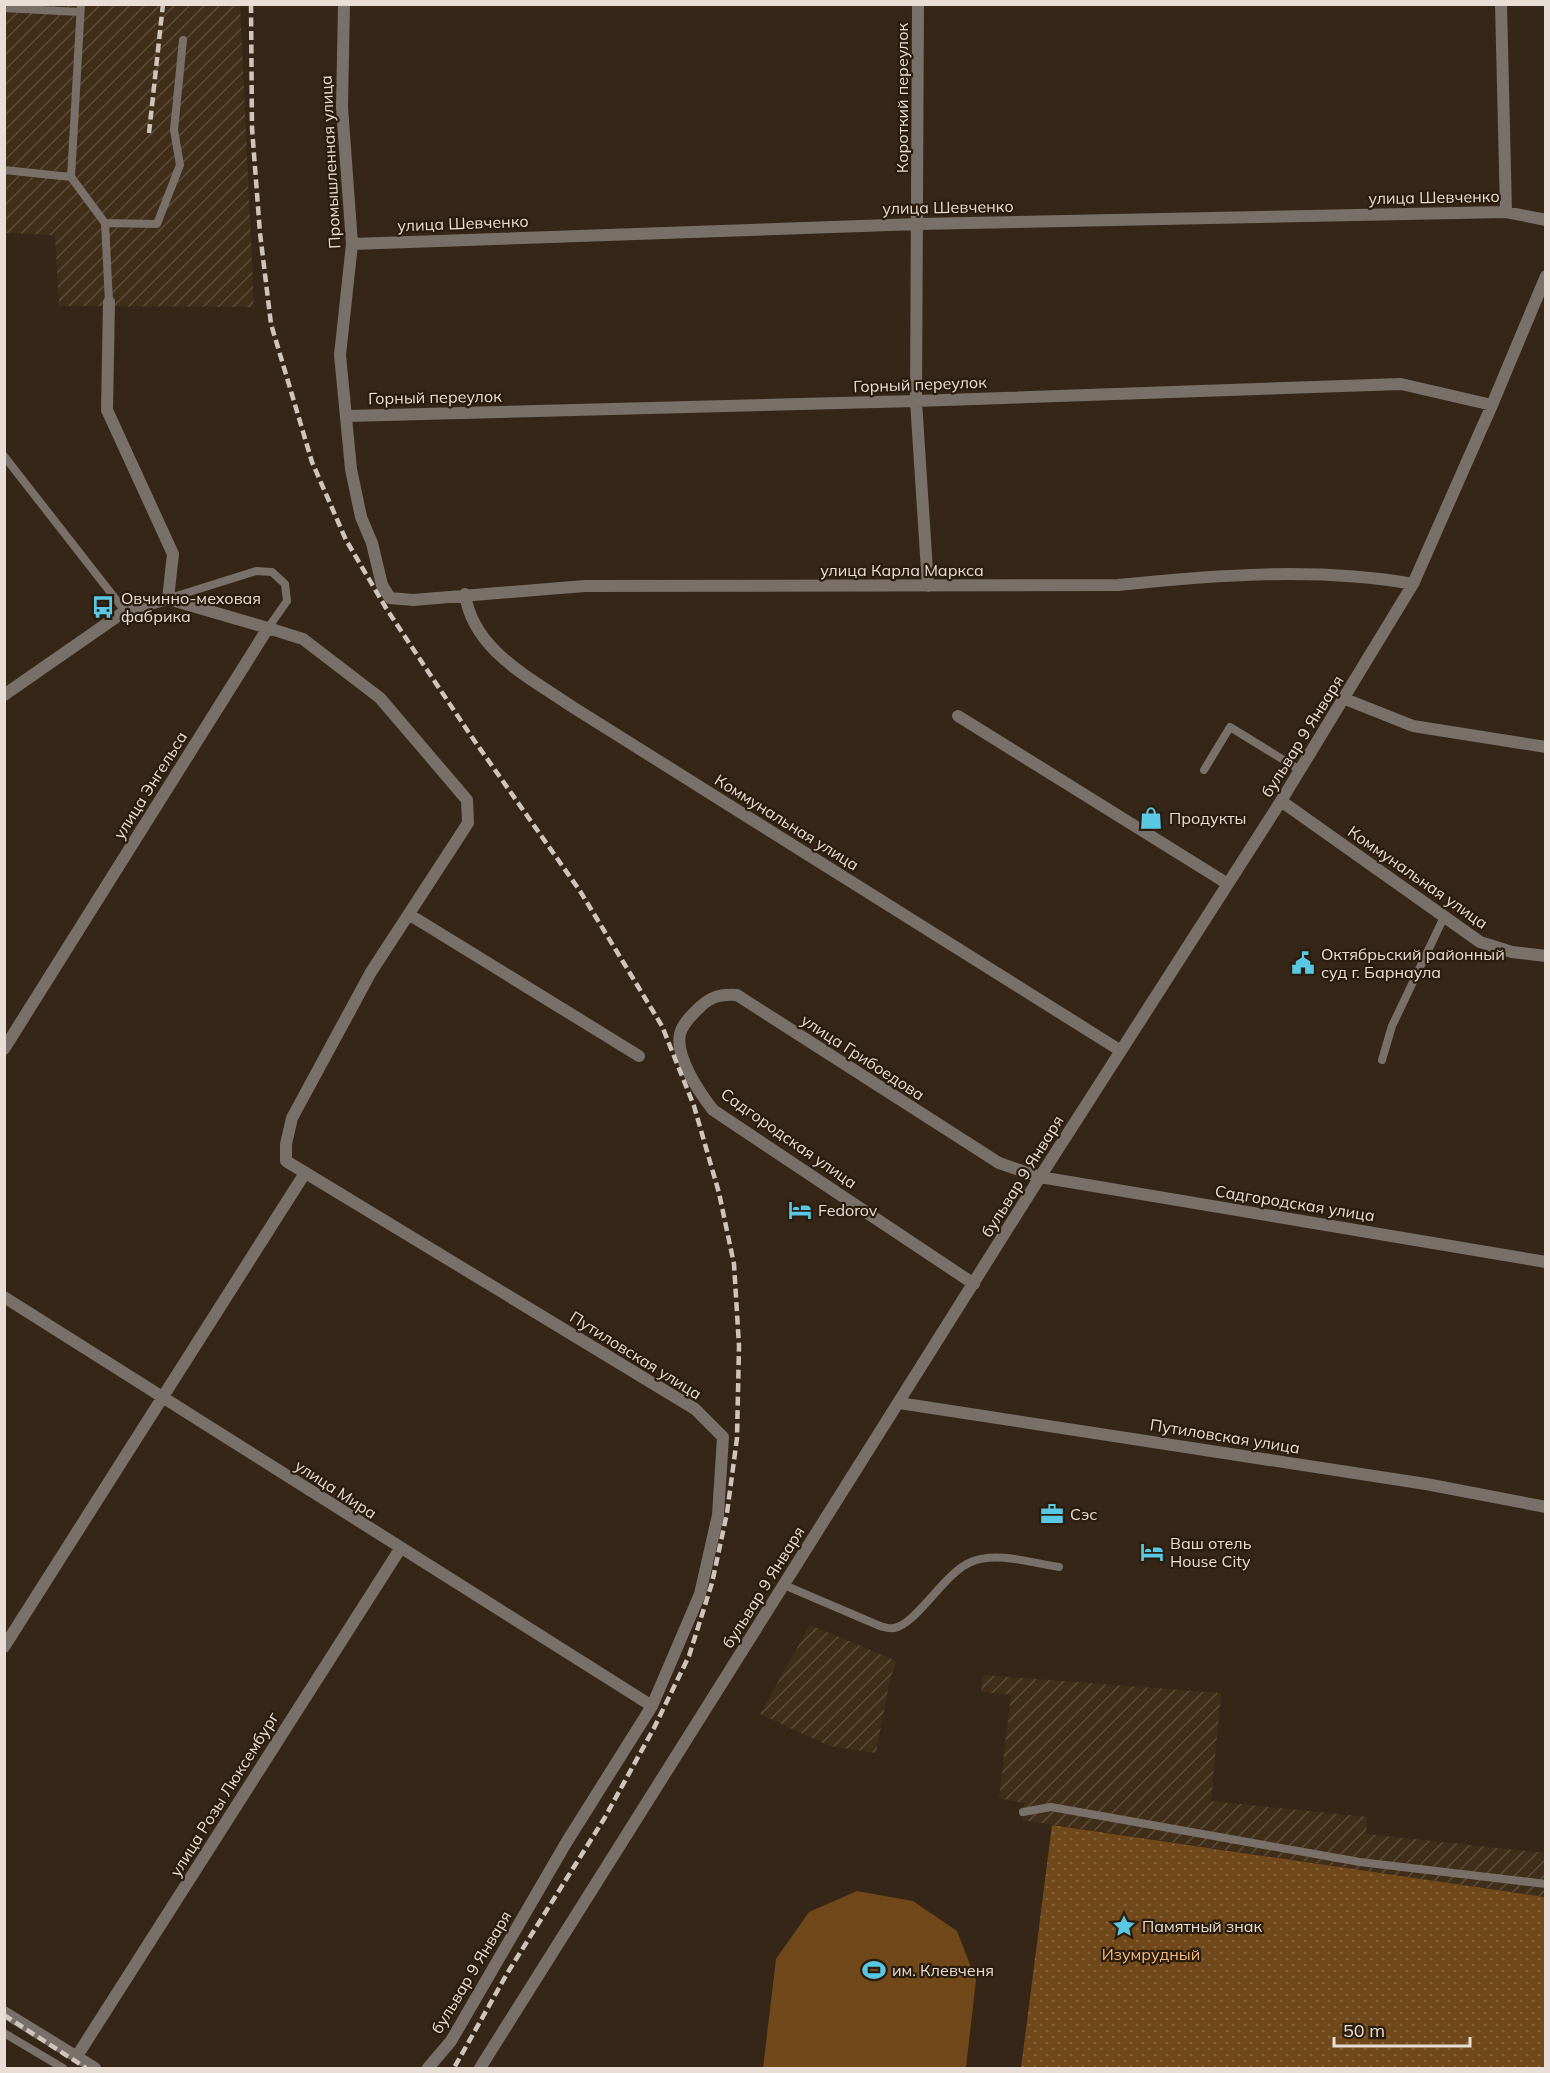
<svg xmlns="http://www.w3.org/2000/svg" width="1550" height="2073" font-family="Mulish,sans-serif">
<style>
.industrial{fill:url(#industrial-furrows)}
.park{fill:url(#park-dots)}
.pitch{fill:#704819}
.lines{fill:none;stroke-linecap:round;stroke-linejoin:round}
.service{stroke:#787069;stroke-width:8}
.minor{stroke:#787069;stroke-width:12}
.rail{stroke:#d0c5bc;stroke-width:4.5;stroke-dasharray:9 4.5;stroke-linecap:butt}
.labels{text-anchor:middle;stroke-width:4.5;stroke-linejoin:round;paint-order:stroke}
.street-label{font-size:16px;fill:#e8ded5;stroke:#2b1d0e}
.poi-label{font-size:16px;fill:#e8ded5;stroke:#2b1d0e;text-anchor:start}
.park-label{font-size:16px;fill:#f6bb7e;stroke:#2b1d0e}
</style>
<defs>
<pattern id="industrial-furrows" width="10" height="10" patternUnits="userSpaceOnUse" patternTransform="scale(1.5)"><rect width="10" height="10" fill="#412e19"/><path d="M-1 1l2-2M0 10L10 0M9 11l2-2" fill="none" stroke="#5c4c3a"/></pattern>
<pattern id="park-dots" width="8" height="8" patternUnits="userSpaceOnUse" patternTransform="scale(1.5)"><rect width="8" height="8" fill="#704819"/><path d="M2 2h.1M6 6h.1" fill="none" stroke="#84623a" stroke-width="1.8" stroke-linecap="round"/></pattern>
</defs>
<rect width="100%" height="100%" fill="#352617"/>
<path class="industrial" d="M5 5H240L254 307 59 306 55 235 5 233Z
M810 1625 897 1661 890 1679 876 1753 829 1746 760 1714Z
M983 1675 1221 1693 1211 1801 1367 1817 1366 1834 1545 1853V1897L1022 1820 1024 1803 999 1798 1011 1695 981 1692Z"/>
<path class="park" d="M1052 1825 1545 1897V2068H1021Z"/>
<path class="pitch" d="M857 1891 913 1901 957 1931 976 1980 966 2068H763L776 1959 809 1912Z"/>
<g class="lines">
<path class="service" d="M81 4 71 177 105 223 109 302
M4 8 79 12
M4 170 71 177
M105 223 157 224 180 165 174 130 183 40
M4 456 125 611
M170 598 256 571 272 572 285 584 287 601 268 628
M1204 770 1230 727 1300 770
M1382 1060 1392 1026 1444 917
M784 1585 880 1626C884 1627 890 1629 894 1628 916 1625 945 1572 971 1562 996 1551 1032 1563 1059 1567
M1023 1812 1051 1807 1360 1862 1546 1884
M4 2033 63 2068"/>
<path class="minor" d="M344 4 342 107 352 244 340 355 351 469 361 517 372 543 382 585 390 598 413 600 585 586 1118 585C1215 575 1317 567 1413 584
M918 4 916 401 928 586
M1501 4 1506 212
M352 244 918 224 1506 212 1546 220
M109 302 107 410 173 554 168 599
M347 416 916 401 1401 384 1492 405
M465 594C473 650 529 677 571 706L1121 1051
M268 628 303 639 380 698 467 800 468 823 371 972 292 1118 286 1144V1161L695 1409 723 1437 718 1515 700 1594 652 1706 566 1843 451 2041 428 2068
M4 695 125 611 168 599
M1345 699 1413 726 1546 747
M958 716 1228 884
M1281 801 1480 942 1512 952 1546 956
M410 915 639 1056
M4 1049 268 628 168 599
M974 1284 713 1110C700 1093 675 1057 680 1034 682 1024 692 1015 699 1008 711 996 721 994 737 995L999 1163 1040 1177 1546 1262
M4 1297 652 1706
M899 1403 1426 1484 1546 1507
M4 1647 305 1173
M4 2012 95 2068
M77 2056 400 1549
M480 2068 1040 1177 1281 801 1413 584 1492 405 1546 276"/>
<path class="rail" d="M251 4 252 128 260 233 271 324 312 462 346 540 386 608 469 733 580 891 662 1026 694 1106 719 1193 734 1264 739 1346 737 1438 727 1513 712 1583 689 1656 654 1728 604 1819 508 1972 454 2068
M149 133 163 4
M4 2015 86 2068"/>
</g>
<defs>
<g id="bus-bare" transform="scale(1.8)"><path d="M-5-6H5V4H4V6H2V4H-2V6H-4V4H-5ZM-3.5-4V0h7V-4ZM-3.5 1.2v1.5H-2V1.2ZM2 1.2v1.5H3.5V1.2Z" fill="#58c8e4" stroke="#2b1d0e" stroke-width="2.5" paint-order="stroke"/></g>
<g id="shop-bare" transform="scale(1.8)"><path d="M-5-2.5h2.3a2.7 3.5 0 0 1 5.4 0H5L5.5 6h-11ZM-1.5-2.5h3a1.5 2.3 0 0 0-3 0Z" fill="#58c8e4" stroke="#2b1d0e" stroke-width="2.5" paint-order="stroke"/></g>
<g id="civic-bare" transform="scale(1.8)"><path d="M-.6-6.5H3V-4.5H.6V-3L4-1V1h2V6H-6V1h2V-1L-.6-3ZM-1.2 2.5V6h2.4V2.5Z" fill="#58c8e4" stroke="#2b1d0e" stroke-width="2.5" paint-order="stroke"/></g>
<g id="hotel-bare" transform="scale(1.8)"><path d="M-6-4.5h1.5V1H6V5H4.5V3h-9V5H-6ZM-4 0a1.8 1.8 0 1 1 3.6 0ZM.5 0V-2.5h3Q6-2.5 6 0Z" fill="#58c8e4" stroke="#2b1d0e" stroke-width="2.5" paint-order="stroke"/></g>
<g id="office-bare" transform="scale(1.8)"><path d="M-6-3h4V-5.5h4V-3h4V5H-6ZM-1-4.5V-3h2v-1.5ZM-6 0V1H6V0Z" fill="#58c8e4" stroke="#2b1d0e" stroke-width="2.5" paint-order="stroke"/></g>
<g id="sight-bare" transform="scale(1.8)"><path d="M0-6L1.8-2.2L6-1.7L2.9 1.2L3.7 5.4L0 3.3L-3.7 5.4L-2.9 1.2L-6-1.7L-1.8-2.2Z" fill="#58c8e4" stroke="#2b1d0e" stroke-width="2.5" paint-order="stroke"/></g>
<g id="stadium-bare" transform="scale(1.8)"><path d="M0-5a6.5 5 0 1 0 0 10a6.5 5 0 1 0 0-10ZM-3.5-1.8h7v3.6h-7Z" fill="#58c8e4" stroke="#2b1d0e" stroke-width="2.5" paint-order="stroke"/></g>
</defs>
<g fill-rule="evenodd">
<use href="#bus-bare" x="103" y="607"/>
<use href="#shop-bare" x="1151" y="818"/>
<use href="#civic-bare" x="1303" y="963"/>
<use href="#hotel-bare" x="800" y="1210"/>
<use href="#office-bare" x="1052" y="1514"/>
<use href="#hotel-bare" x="1152" y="1552"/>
<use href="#sight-bare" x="1124" y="1926"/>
<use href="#stadium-bare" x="874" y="1970"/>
</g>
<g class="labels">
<g class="street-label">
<text transform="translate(902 98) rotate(-90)" y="6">Короткий переулок</text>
<text transform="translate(330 162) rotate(-93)" y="6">Промышленная улица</text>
<text transform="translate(1434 197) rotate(-1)" y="6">улица Шевченко</text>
<text transform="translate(948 207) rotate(-1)" y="6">улица Шевченко</text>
<text transform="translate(463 223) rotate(-2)" y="6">улица Шевченко</text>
<text transform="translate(920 384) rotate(-2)" y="6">Горный переулок</text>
<text transform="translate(435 397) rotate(-1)" y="6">Горный переулок</text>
<text x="902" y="576">улица Карла Маркса</text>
<text transform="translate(1302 736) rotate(-58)" y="6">бульвар 9 Января</text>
<text transform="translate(150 785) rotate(-58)" y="6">улица Энгельса</text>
<text transform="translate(787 822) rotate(32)" y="6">Коммунальная улица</text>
<text transform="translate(1418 877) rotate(35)" y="6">Коммунальная улица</text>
<text transform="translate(863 1057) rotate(33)" y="6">улица Грибоедова</text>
<text transform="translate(789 1138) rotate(35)" y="6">Садгородская улица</text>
<text transform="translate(1022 1176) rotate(-58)" y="6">бульвар 9 Января</text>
<text transform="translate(1295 1203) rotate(9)" y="6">Садгородская улица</text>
<text transform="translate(636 1355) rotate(32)" y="6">Путиловская улица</text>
<text transform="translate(1225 1436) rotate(9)" y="6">Путиловская улица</text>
<text transform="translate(336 1489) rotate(33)" y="6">улица Мира</text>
<text transform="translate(763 1587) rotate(-58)" y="6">бульвар 9 Января</text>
<text transform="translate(224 1794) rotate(-58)" y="6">улица Розы Люксембург</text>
<text transform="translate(471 1972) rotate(-59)" y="6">бульвар 9 Января</text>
</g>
<g class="poi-label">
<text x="121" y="604">Овчинно-меховая<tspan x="121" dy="18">фабрика</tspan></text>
<text x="1169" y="824">Продукты</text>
<text x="1321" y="960">Октябрьский районный<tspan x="1321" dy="18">суд г. Барнаула</tspan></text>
<text x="818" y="1216">Fedorov</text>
<text x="1070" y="1520">Сэс</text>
<text x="1170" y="1549">Ваш отель<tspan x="1170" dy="18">House City</tspan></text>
<text x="1142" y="1932">Памятный знак</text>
<text x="892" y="1976">им. Клевченя</text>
</g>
<g class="park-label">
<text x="1151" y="1960">Изумрудный</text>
</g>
</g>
<rect width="1550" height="2073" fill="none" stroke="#e8ded5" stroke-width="12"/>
<path d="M1334 2037v9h136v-9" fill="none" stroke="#e8ded5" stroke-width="3"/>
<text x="1343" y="2037" font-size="18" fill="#e8ded5" stroke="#2b1d0e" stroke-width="4.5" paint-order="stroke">50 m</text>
</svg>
